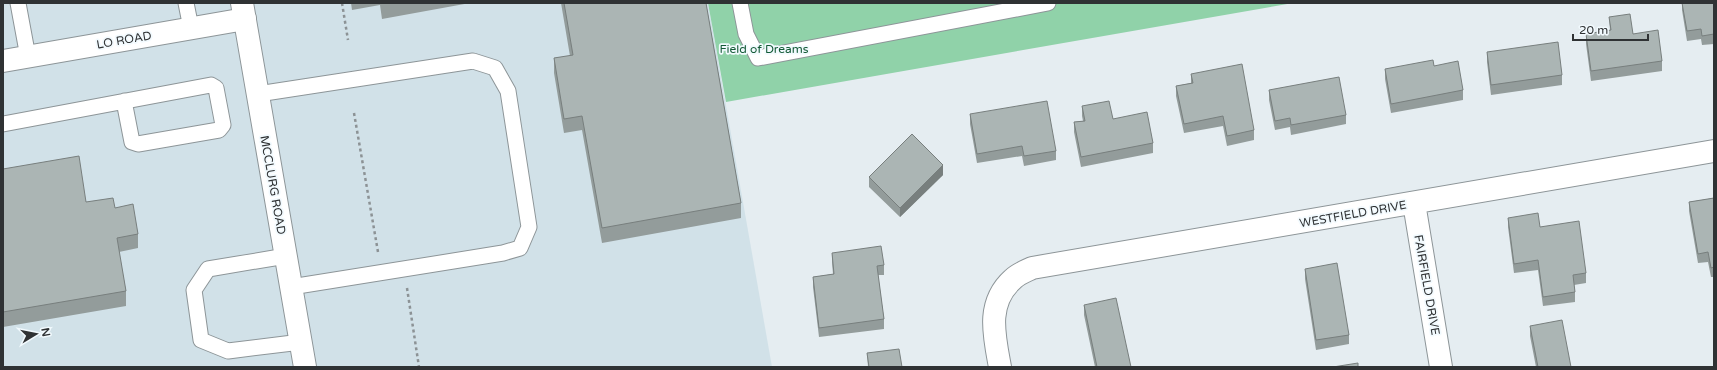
<svg xmlns="http://www.w3.org/2000/svg" width="1717" height="370" font-family="'Varela Round',sans-serif">
<style>
.built{fill:#d1e1e8}
.green{fill:#90d2a9}
.lines{fill:none;stroke-linecap:round;stroke-linejoin:round}
.service-casing{stroke:#8d9598;stroke-width:17}
.minor-casing{stroke:#8d9598;stroke-width:24}
.tertiary-casing{stroke:#8d9598;stroke-width:24}
.path{stroke:#8c9295;stroke-width:2.5;stroke-dasharray:3 3;stroke-linecap:butt}
.service{stroke:#fff;stroke-width:15}
.minor{stroke:#fff;stroke-width:22}
.tertiary{stroke:#fff;stroke-width:22}
.wall{fill:#939c9b}
.shaded-wall{fill:#787f7e}
.building{fill:#abb5b4;stroke:#787f7e}
.labels{text-anchor:middle;stroke-width:3.5;stroke-linejoin:round;paint-order:stroke}
.street-label{font-size:12px;fill:#2f3234;stroke:#f2fafe}
.park-label{font-size:12px;fill:#145b37;stroke:#f2fafe}
</style>
<rect width="100%" height="100%" fill="#e5edf1"/>
<path class="built" d="M3 3H708L772 367H3Z"/>
<path class="green" d="M708 3H1293L726 102Z"/>
<g class="lines">
<g class="service-casing">
<path id="service" d="M18 3 28 57
M186 3 191 28
M740 3 746 34 758 58 1048 3
M258 94 473 61 495 68 508 91 529 227 520 248 503 253 291 287
M3 124 211 85 216 88 223 125 219 130 138 144 132 142 124 101
M286 256 208 269 194 290 201 340 228 351 301 342"/>
</g>
<g class="minor-casing">
<path id="minor" d="M3 61 245 19
M1414 203 1441 367
M1000 367C994 335 986 303 1013 279 1018 274 1026 271 1032 268L1714 151"/>
</g>
<g class="tertiary-casing">
<path id="tertiary" d="M242 3 305 367"/>
</g>
<path class="path" d="M342 3 348 40
M354 113 378 252
M407 288 419 367"/>
<use href="#service" class="service"/>
<use href="#minor" class="minor"/>
<use href="#tertiary" class="tertiary"/>
</g>
<path class="wall" d="M351 3H470L382 19 380 5 352 10Z
M561 3H706L741 203V218L602 243 582 130 564 133 554 73V58L570 56Z
M1682 3H1714V44L1702 45 1701 39 1687 41 1682 10Z
M1609 17 1633 34 1662 61V71L1591 81 1586 44V34L1610 30Z
M1487 52 1562 75V85L1491 95 1487 62Z
M1434 66 1463 90V100L1391 113 1385 79V69Z
M1191 74 1254 130V140L1227 146 1223 126 1184 133 1176 96V86L1191 83Z
M1269 90 1346 115V124L1291 135 1290 127 1275 130 1269 100Z
M1082 106 1113 119 1153 143V153L1081 167 1074 132V122L1083 121 1082 116Z
M970 114 1056 151V160L1024 166 1022 156 977 163 970 124Z
M3 169 86 202 115 208 138 234V248L119 252 126 291V306L3 327Z
M943 175 900 217 869 187V177Z
M1714 198V277H1711L1708 262 1698 263 1689 211V202Z
M1508 218 1540 227 1586 273V283L1574 285 1575 292V302L1543 306 1538 270 1514 273 1508 227Z
M832 253 884 265V275H878L884 319V329L819 337 813 287V277L833 274 832 262Z
M1305 269 1349 335V344L1316 350 1305 279Z
M1084 305 1131 367H1095L1084 315Z
M1530 326 1571 367H1536L1530 336Z
M867 353 902 367H868Z"/>
<path class="shaded-wall" d="M943 165V175L900 217V208Z"/>
<path class="building" d="M564 3H706L741 203 602 228 582 116 564 119 554 58 573 55Z
M1682 3H1714V34L1702 36 1701 29 1687 31Z
M1630 14 1633 34 1658 30 1662 61 1591 71 1586 34 1611 30 1609 17Z
M1558 42 1562 75 1491 85 1487 52Z
M1433 60 1434 66 1458 61 1463 90 1391 104 1385 69Z
M1242 64 1254 130 1227 136 1223 116 1184 124 1176 86 1193 83 1191 74Z
M1339 77 1346 115 1291 125 1290 118 1275 121 1269 90Z
M1047 101 1056 151 1024 156 1022 146 977 154 970 114Z
M1109 101 1113 119 1147 112 1153 143 1081 157 1074 122 1085 121 1082 106Z
M912 134 943 165 900 208 869 177Z
M79 156 86 202 113 198 115 208 133 204 138 234 117 238 126 291 3 312V169Z
M1714 198V267L1711 268 1708 252 1698 254 1689 202Z
M1538 213 1540 227 1579 221 1586 273 1573 275 1575 292 1543 297 1538 260 1514 264 1508 218Z
M881 246 884 265 877 266 884 319 819 328 813 277 834 274 832 253Z
M1337 263 1349 335 1316 340 1305 269Z
M1116 298 1131 367H1097L1084 305Z
M1562 320 1571 367H1538L1530 326Z
M899 349 902 367H869L867 353Z
M1358 363V367H1333Z"/>
<g class="labels">
<g class="street-label">
<text transform="translate(124 40) rotate(-10)" y="4">LO ROAD</text>
<text transform="translate(273 185) rotate(80)" y="4">MCCLURG ROAD</text>
<text transform="translate(1353 214) rotate(-10)" y="4">WESTFIELD DRIVE</text>
<text transform="translate(1427 285) rotate(80)" y="4">FAIRFIELD DRIVE</text>
</g>
<g class="park-label">
<text x="764" y="53">Field of Dreams</text>
</g>
</g>
<rect width="1717" height="370" fill="none" stroke="#2f3234" stroke-width="8"/>
<g transform="translate(36 334) rotate(80)" stroke="#f2fafe" stroke-width="3" paint-order="stroke">
<path d="M0-3L7 15L0 10L-7 15Z" fill="#2f3234"/>
<text y="-6" font-size="11" font-weight="bold" text-anchor="middle" fill="#2f3234">N</text>
</g>
<path d="M1573 34v6h75v-6" fill="none" stroke="#2f3234" stroke-width="2"/>
<text x="1579" y="34" font-size="12" fill="#2f3234" stroke="#f2fafe" stroke-width="3" paint-order="stroke">20 m</text>
</svg>
